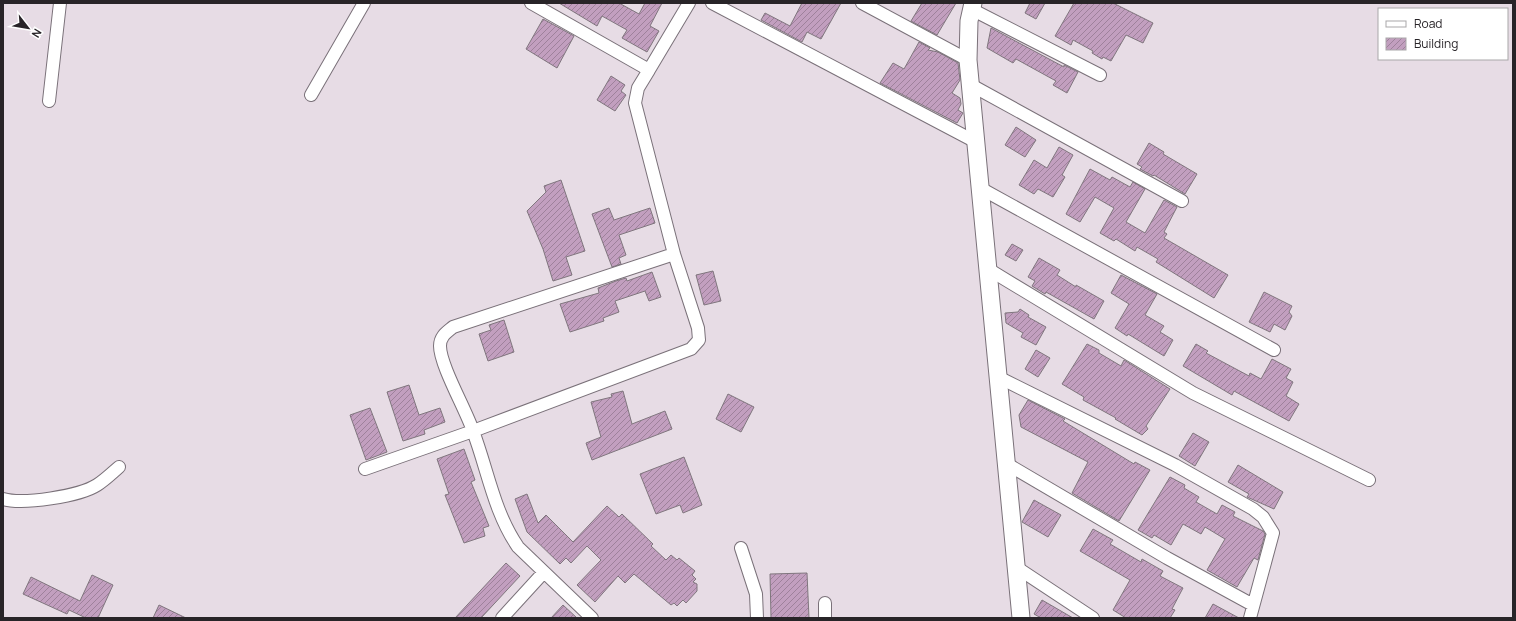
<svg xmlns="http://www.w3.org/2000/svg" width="1516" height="621" font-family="Manrope,sans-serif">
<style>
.building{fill:url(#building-hatch);stroke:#80767e}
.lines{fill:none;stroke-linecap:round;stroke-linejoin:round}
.street-casing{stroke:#7a7179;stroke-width:14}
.secondary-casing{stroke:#7a7179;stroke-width:19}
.street{stroke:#fff;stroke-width:12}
.secondary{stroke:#fff;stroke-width:17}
</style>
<defs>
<pattern id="building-hatch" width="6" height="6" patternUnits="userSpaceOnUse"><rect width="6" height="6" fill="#c29fbf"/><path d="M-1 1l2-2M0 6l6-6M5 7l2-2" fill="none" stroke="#9e819b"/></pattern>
</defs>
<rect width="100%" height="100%" fill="#e7dce5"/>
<path class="building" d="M559 3H619L639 14 645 3H662L650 26 659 31 647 52 622 38 627 30 602 16 597 26Z
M802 3H841L821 39 807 32 802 42 761 20 765 13 790 26Z
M922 3H956L937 35 911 21Z
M1030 3H1045L1036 19 1025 13Z
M1074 3H1113L1153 23 1143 43 1126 35 1111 61 1103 57 1102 59 1092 53 1093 51 1073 40 1071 45 1055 36Z
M543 19 574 36 557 68 526 49Z
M991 28 1064 67V65L1078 72 1067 93 1053 85 1056 81 1016 59 1013 63 987 48Z
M919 42 930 48 928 50 938 52 958 63 960 80 952 93 960 98 961 104 958 110 963 113 957 123 880 83 893 63 904 69Z
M611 76 625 85 621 91 626 95 615 111 597 100Z
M1016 127 1036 140 1025 157 1005 145Z
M1149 143 1164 152 1163 154 1197 174 1185 194 1154 175 1153 176 1140 169 1142 167 1137 164Z
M1059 147 1073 155 1062 175 1065 177 1053 197 1038 189 1034 194 1019 185 1034 160 1047 168Z
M1090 169 1110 180 1112 177 1130 187 1133 182 1145 189 1126 222 1145 233 1164 200 1177 207 1164 232 1167 234 1164 238 1228 275 1214 298 1156 262 1158 259 1137 247 1135 251 1116 239 1114 241 1100 233 1114 208 1095 197 1080 222 1066 214Z
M561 180 585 251 566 257 572 275 553 281 543 249 527 211 546 192 544 186Z
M609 208 614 220 650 208 655 223 619 235 626 255 619 258 621 264 612 267 592 214Z
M1012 244 1023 250 1016 261 1005 255Z
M1039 258 1060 270 1057 275 1076 287V285L1104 301 1094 319 1046 292 1045 294 1032 286 1035 281 1028 277Z
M713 271 721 301 704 305 696 275Z
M652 272 661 297 649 301 645 291 615 301 619 312 603 318 604 321 570 332 560 304 599 293 598 288 616 281 626 278 627 281Z
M1121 275 1157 294 1145 315 1164 326 1160 332 1173 340 1164 356 1128 334 1127 336 1115 328 1129 304 1111 293Z
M1264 292 1292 306 1289 312 1292 316 1285 330 1274 324 1270 332 1249 322Z
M1020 309 1029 315 1028 317 1046 327 1036 345 1021 337 1023 333 1006 323 1005 313 1018 312Z
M504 320 514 352 488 361 479 334 491 330 489 325Z
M1087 344 1099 350V353L1121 366 1124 360 1170 389 1146 426 1148 429 1142 435 1115 419 1116 418 1083 400 1084 397 1062 384Z
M1196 344 1208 351 1206 353 1249 376 1250 373 1261 379 1272 359 1291 369 1286 378 1293 382 1286 396 1299 404 1289 421 1234 391 1232 395 1183 366Z
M1036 350 1050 358 1038 377 1025 369Z
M409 385 419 415 440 408 445 422 424 430 425 434 403 441 387 392Z
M623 391 632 424 665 411 672 429 592 460 586 443 601 437 591 402 612 397 611 394Z
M728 394 754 407 741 432 716 419Z
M1028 400 1065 419 1063 421 1134 464 1135 462 1150 470 1119 521 1072 493 1088 462 1021 427 1019 415Z
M370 408 387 452 366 460 350 415Z
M1193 433 1209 442 1195 466 1179 456Z
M464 449 475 480 471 482 489 526 483 528 485 536 464 543 445 495 449 494 437 459Z
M684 457 702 505 683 513 680 505 656 514 640 474Z
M1238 465 1283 492 1274 509 1247 497 1249 494 1228 482Z
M1170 477 1185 485 1184 488 1199 497 1196 502 1217 514 1222 505 1235 512 1233 516 1263 531 1265 534 1258 560 1254 558 1237 587 1207 570 1225 539 1205 527 1201 534 1183 524 1171 545 1154 535 1152 538 1138 530Z
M527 494 538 523 546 515 573 542 607 506 619 517 622 514 653 544 651 546 666 560 671 555 677 560 679 558 695 571 692 575 696 579 693 582 697 584V591L686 603 683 600 677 606 674 603 671 605 634 574 625 583 618 576 595 602 577 585 601 560 587 546 571 563 566 558 560 564 527 532 515 499Z
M1034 500 1061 515 1048 537 1022 522Z
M1093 529 1113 540 1110 544 1141 562 1142 559 1163 571 1160 576 1183 588 1172 609 1175 610 1170 618H1126L1113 610 1130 580 1080 551Z
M506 563 520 576 481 618H455Z
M807 573 809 618H771L770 574Z
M92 575 113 585 98 618H86L69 610 67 614 23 594 31 577 80 601Z
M1042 600 1073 618H1041L1034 614Z
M1213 604 1239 618H1205Z
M159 605 186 618H153Z
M563 605 577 618H551Z"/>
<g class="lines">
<g class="street-casing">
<path id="street" d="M531 3 649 70 689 3
M712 3 976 142
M862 3 968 60
M971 9 1100 75
M971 85 1182 201
M311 95 364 3
M49 101 60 3
M980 188 1274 350
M988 269 1193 393 1369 480
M998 377 1175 465 1253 509 1263 517 1273 533 1250 618
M1007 464 1167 558 1253 605
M365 469 473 431 691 349 699 340 698 328 674 254 635 103 638 88 649 70
M3 499C23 505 80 496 97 485 105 480 112 473 119 467
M741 548 756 594 757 618
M1016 567 1093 618
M825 603V618
M502 618 544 572
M592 618 518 547C494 512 488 471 473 431 466 410 440 365 440 346 440 336 447 332 453 327L674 254"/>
</g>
<g class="secondary-casing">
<path id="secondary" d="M973 3 969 21 968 60 1021 618"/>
</g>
<use href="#street" class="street"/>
<use href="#secondary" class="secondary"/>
</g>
<rect width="1516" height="621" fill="none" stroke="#282428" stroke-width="8"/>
<rect x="1378" y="8" width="130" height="52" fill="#ffffff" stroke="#a9a7a9"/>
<rect x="1386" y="21" width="20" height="6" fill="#ffffff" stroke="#a9a7a9"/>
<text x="1414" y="28" font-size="12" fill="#282428">Road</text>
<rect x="1386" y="38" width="20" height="12" fill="url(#building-hatch)" stroke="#a9a7a9"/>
<text x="1414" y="48" font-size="12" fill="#282428">Building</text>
<g transform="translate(28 28) rotate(121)" stroke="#ffffff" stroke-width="3" paint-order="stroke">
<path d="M0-3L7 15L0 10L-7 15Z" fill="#282428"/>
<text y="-6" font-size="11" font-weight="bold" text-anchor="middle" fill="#282428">N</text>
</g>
</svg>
